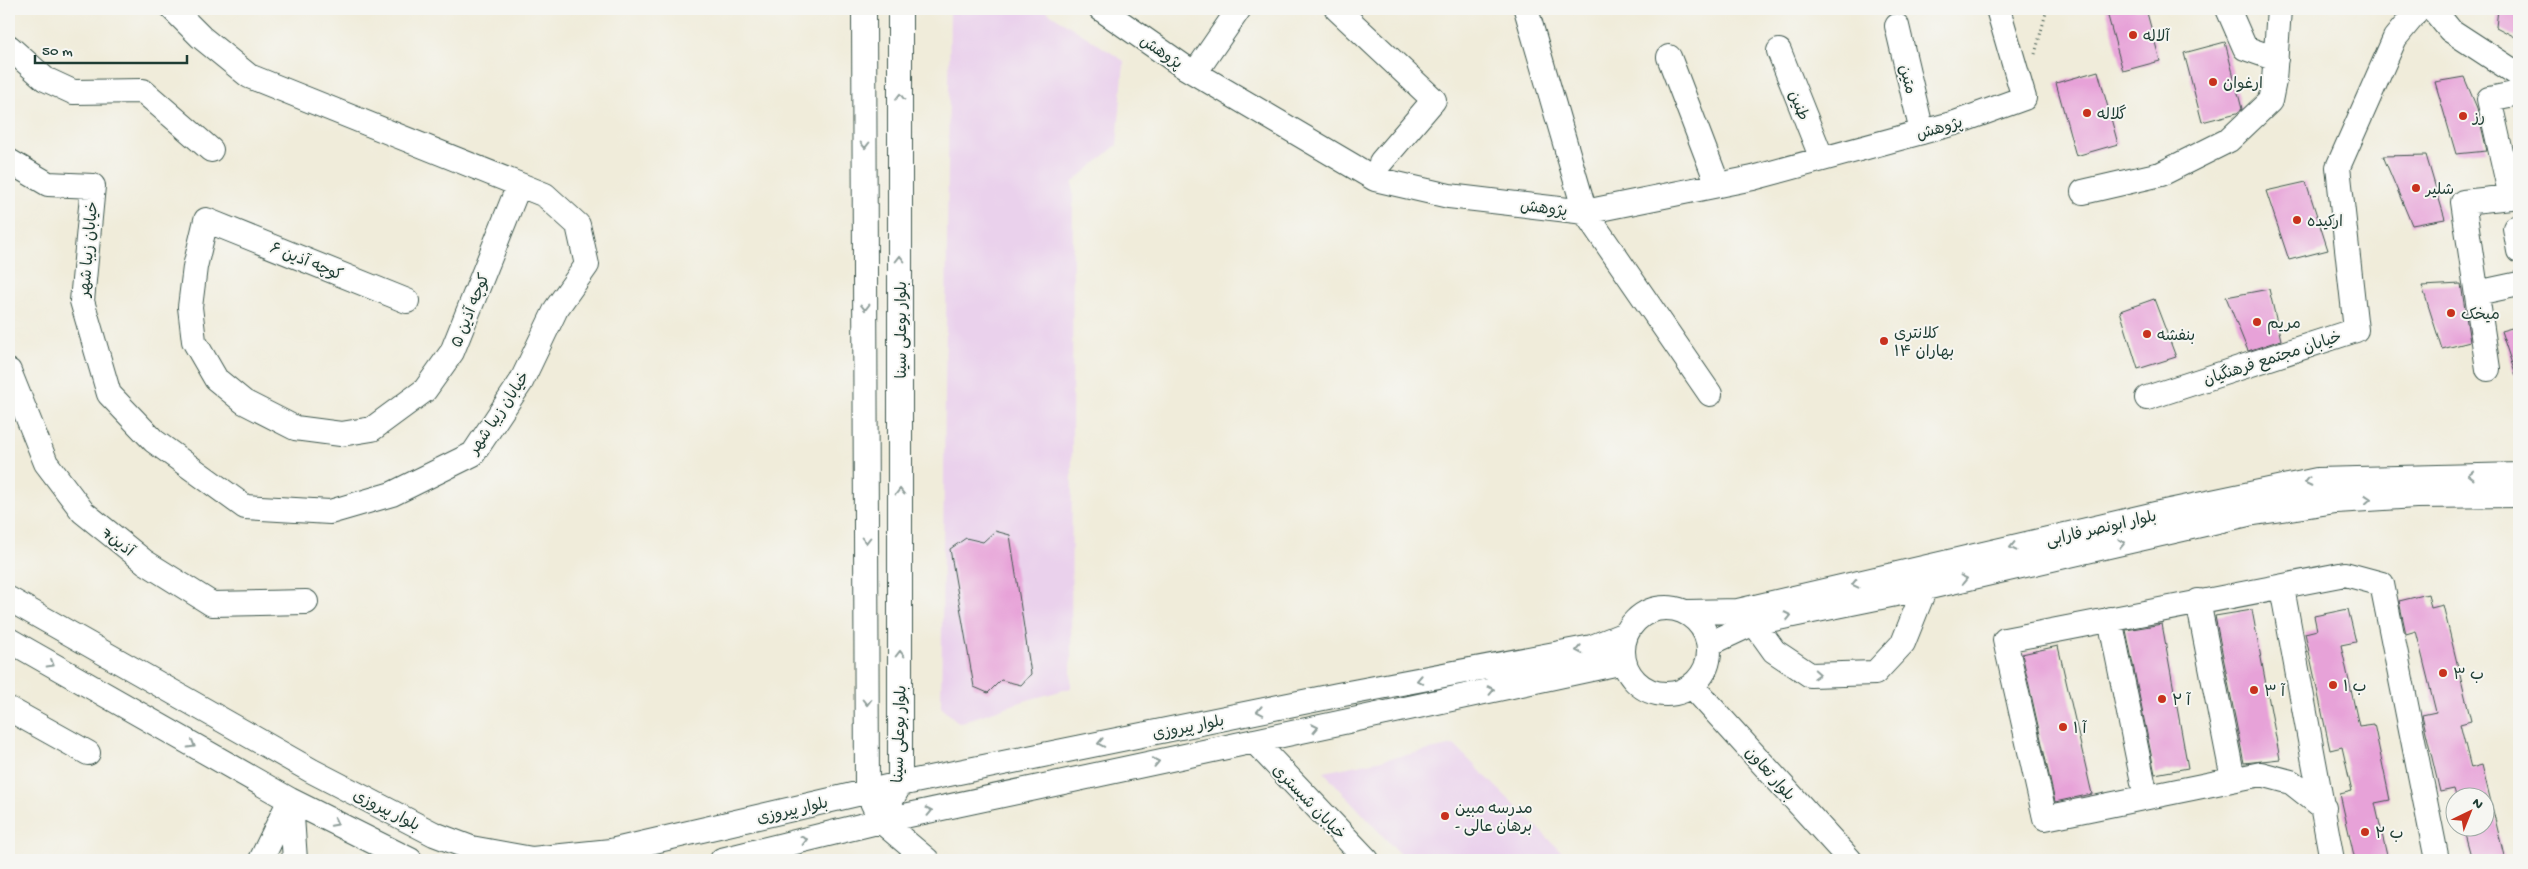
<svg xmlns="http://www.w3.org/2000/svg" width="2528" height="869" font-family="'Gochi Hand','Playpen Sans Arabic',sans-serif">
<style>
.built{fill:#ead1ec}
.building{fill:#e7a2d8}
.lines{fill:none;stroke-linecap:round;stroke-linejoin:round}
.minor-casing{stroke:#3e574d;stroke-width:26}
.path{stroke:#3e574d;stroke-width:3;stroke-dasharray:1 4;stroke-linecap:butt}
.minor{stroke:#fff;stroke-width:24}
.oneway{stroke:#8f9e9a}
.poi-dot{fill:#c8321e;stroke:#f6f6f2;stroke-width:2}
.labels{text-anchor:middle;stroke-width:4;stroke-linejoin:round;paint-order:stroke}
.poi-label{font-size:16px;fill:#1f3d34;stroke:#f6f6f2;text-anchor:start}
.street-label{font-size:16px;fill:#1f3d34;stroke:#f6f6f2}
</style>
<rect width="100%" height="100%" fill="#f6f6f2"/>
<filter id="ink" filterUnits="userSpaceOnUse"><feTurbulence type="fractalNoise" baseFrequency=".02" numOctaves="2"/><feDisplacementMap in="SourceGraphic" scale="10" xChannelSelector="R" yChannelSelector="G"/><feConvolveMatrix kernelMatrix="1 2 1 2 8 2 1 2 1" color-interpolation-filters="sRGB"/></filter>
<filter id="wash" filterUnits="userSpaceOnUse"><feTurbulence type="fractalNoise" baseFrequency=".0096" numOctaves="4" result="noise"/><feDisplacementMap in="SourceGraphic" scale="20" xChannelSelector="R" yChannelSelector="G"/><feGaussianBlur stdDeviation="1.12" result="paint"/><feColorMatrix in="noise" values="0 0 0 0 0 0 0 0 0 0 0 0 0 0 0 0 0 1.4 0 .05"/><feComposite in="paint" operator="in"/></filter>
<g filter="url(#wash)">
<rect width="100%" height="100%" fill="#f0ecda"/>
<path class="built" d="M950 9H1043L1124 61 1117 145 1073 182 1071 688 1024 701 959 723 941 707Z
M1454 745 1570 860H1405L1324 772Z"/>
<g id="blocks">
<path class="building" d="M2106 9H2146L2160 61 2123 71Z
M2498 9H2519V39L2496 27Z
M2225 42 2242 109 2237 113 2202 122 2184 53Z
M2098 71 2118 144 2076 156 2056 83Z
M2464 77 2477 108 2487 151 2456 154 2435 82Z
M2426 155 2445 219 2412 225 2383 156Z
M2306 182 2328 250 2289 260 2266 191Z
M2461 284 2470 342 2442 349 2422 286Z
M2269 289 2281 340 2248 351 2226 297Z
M2154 299 2176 357 2138 369 2120 311Z
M2519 326V376H2516L2501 331Z
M995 531 1010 535 1031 674 1021 685 1001 680 988 693 974 687 950 549 966 538 983 542Z
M2428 594 2431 608 2443 605 2471 721 2460 724 2471 768 2482 765 2505 860H2472L2463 826H2486V796H2456L2454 789 2440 792 2422 715 2436 712 2416 631 2406 634 2399 601Z
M2348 609 2356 642 2341 645 2359 726 2374 724 2390 800 2375 803 2388 860H2355L2340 794 2352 791 2342 747 2330 750 2305 633 2317 630 2314 616Z
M2252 610 2280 759 2244 763 2215 616Z
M2162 624 2188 768 2155 774 2126 630Z
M2058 646 2092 794 2055 802 2022 654Z"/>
</g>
</g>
<g filter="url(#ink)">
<use href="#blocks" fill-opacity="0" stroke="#3e574d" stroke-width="1"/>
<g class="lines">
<g class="minor-casing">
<path id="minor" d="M864 9 867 791 881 821 927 860
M1101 9 1183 66 1375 179 1449 196 1585 212 1753 178 1955 123 2024 98 1998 9
M1337 9 1434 100 1381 162
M1526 9 1585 212 1710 394
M2228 9 2245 48 2276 59
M2433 9 2450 30 2519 75
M1897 26 1922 132
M9 47 45 79 73 92 143 91 211 150
M1779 51 1822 159
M1669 57 1718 185
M1195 73 1239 9
M9 161 48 184 93 186 82 301 109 394 154 441 245 507 330 512 392 494 473 454 521 382 556 309 587 265 578 225 545 195 249 76 201 37 173 9
M2083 192 2161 174 2229 140 2270 101 2274 81 2279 9
M2519 227 2515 228 2519 251
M2477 293 2519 284
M407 301 206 220 195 267 190 307 194 341 216 379 244 402 295 428 341 434 372 429 425 390 452 352 519 185
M2488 369 2463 202 2511 197 2489 99 2519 93
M9 371 46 463 83 512 145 562 212 604 306 602
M2147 398 2356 330 2338 167 2395 38 2419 9
M2282 588 2332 860
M9 599 312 771 434 834 471 848 532 859 611 851 900 784 1338 695 1592 647 1625 634
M2198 601 2233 779
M1623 651a43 43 0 1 1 86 0a43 43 0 1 1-86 0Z
M1687 612 1738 611 2160 513 2317 480 2519 475
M2110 619 2146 797
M1754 623 1774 651 1810 675 1875 673 1903 643 1925 588 1922 575
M9 640 290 800 410 860
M1709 644 1754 623 1925 588 2248 514 2336 501 2416 496 2519 495
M1692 686 1850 860
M9 709 88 753
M1254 741 1367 860
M893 797 900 784V9
M291 802 295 860
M2324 808 2291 782 2261 774 2045 818 2005 640 2345 574 2382 584 2437 860
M261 860 290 800
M722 860 881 821 1624 662"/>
</g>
<path class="path" d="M2035 54 2047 9"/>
<use href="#minor" class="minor"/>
</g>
<defs><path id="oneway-chevron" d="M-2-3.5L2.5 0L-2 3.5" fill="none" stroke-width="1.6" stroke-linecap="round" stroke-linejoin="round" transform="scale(1.25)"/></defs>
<g class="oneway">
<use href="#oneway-chevron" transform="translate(900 97) rotate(-90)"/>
<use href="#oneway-chevron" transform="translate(865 145) rotate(90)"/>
<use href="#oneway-chevron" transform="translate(900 259) rotate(-90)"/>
<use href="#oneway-chevron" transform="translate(865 307) rotate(90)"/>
<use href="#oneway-chevron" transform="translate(2471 475) rotate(179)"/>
<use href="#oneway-chevron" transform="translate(2308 482) rotate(168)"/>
<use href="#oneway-chevron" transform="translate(900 492) rotate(-90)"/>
<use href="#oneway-chevron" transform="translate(2368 499) rotate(-4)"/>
<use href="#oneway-chevron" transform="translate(866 540) rotate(90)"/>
<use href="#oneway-chevron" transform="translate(2122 543) rotate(-13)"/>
<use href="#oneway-chevron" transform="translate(2013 547) rotate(167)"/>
<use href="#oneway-chevron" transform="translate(1964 579) rotate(-13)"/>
<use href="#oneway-chevron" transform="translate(1855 584) rotate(167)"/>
<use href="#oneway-chevron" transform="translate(1788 616) rotate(-12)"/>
<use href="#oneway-chevron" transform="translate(1579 650) rotate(169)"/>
<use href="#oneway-chevron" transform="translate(900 654) rotate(-90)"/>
<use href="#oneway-chevron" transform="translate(51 664) rotate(30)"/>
<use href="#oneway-chevron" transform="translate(1817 674) rotate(3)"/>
<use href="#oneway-chevron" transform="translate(1420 680) rotate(169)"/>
<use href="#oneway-chevron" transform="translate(1491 690) rotate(-12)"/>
<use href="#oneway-chevron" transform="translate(867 702) rotate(90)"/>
<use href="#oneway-chevron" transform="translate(1260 711) rotate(169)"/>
<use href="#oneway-chevron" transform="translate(1315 728) rotate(-12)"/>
<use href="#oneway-chevron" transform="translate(1101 743) rotate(169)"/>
<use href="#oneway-chevron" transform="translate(192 745) rotate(30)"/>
<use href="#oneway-chevron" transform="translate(1156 762) rotate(-12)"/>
<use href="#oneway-chevron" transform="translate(929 811) rotate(-12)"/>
<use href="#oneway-chevron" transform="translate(335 823) rotate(27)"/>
<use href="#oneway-chevron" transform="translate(804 840) rotate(-14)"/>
</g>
</g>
<g class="poi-dot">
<circle cx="2133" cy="35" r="5"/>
<circle cx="2213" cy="82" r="5"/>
<circle cx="2087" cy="113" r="5"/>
<circle cx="2463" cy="116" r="5"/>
<circle cx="2416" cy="188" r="5"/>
<circle cx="2297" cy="220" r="5"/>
<circle cx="2451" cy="313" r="5"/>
<circle cx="2257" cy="322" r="5"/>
<circle cx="2147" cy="334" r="5"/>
<circle cx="1884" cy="341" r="5"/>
<circle cx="2443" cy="673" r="5"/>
<circle cx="2333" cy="685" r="5"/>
<circle cx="2254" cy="690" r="5"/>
<circle cx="2162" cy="699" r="5"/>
<circle cx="2063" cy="727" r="5"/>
<circle cx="1445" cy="816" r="5"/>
<circle cx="2365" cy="832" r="5"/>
</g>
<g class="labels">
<g class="poi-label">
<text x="2143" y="41">آلاله</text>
<text x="2223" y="88">ارغوان</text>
<text x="2097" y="119">گلاله</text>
<text x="2473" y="122">رز</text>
<text x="2426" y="194">شلیر</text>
<text x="2307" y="226">ارکیده</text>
<text x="2461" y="319">میخک</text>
<text x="2267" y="328">مریم</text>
<text x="1894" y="338">کلانتری<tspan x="1894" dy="18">۱۴ بهاران</tspan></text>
<text x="2157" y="340">بنفشه</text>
<text x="2453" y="679">ب ۳</text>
<text x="2343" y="691">ب ۱</text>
<text x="2264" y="696">آ ۳</text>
<text x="2172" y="705">آ ۲</text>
<text x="2073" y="733">آ ۱</text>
<text x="1455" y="813">مدرسه مبین<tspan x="1455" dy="18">- برهان عالی</tspan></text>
<text x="2375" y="838">ب ۲</text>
</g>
<g class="street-label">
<text transform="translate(1162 51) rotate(34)" y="6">پژوهش</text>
<text transform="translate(1909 79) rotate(76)" y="6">متین</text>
<text transform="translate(1800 105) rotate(68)" y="6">طنین</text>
<text transform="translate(1939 127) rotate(-16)" y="6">پژوهش</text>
<text transform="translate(1544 207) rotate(7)" y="6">پژوهش</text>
<text transform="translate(87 249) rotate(-85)" y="6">خیابان زیبا شهر</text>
<text transform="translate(307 260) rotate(22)" y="6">کوچه آذین ۶</text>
<text transform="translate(469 310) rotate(-68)" y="6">کوچه آذین ۵</text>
<text transform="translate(900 330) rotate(-90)" y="6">بلوار بوعلی سینا</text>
<text transform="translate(2272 357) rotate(-18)" y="6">خیابان مجتمع فرهنگیان</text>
<text transform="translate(498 412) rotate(-56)" y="6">خیابان زیبا شهر</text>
<text transform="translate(2101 527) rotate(-13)" y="6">بلوار ابونصر فارابی</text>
<text transform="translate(119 541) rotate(39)" y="6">آذین7</text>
<text transform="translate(1188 726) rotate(-11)" y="6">بلوار پیروزی</text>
<text transform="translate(898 734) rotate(-88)" y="6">بلوار بوعلی سینا</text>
<text transform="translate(1771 773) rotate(48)" y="6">بلوار تعاون</text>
<text transform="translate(1310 801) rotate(46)" y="6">خیابان شبستری</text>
<text transform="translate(387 809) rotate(27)" y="6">بلوار پیروزی</text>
<text transform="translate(792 809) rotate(-13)" y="6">بلوار پیروزی</text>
</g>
</g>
<rect width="2528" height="869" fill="none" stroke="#f6f6f2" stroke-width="30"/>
<g transform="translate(2470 812) rotate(43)"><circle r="24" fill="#f6f6f2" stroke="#a0aca6"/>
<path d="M0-4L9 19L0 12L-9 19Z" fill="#c8321e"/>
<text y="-8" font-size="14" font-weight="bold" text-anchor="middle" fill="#1f3d34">N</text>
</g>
<path d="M35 55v8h152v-8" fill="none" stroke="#1f3d34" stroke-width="2.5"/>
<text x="42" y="55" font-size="15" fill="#1f3d34" stroke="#f6f6f2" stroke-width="4" paint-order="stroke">50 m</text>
</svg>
